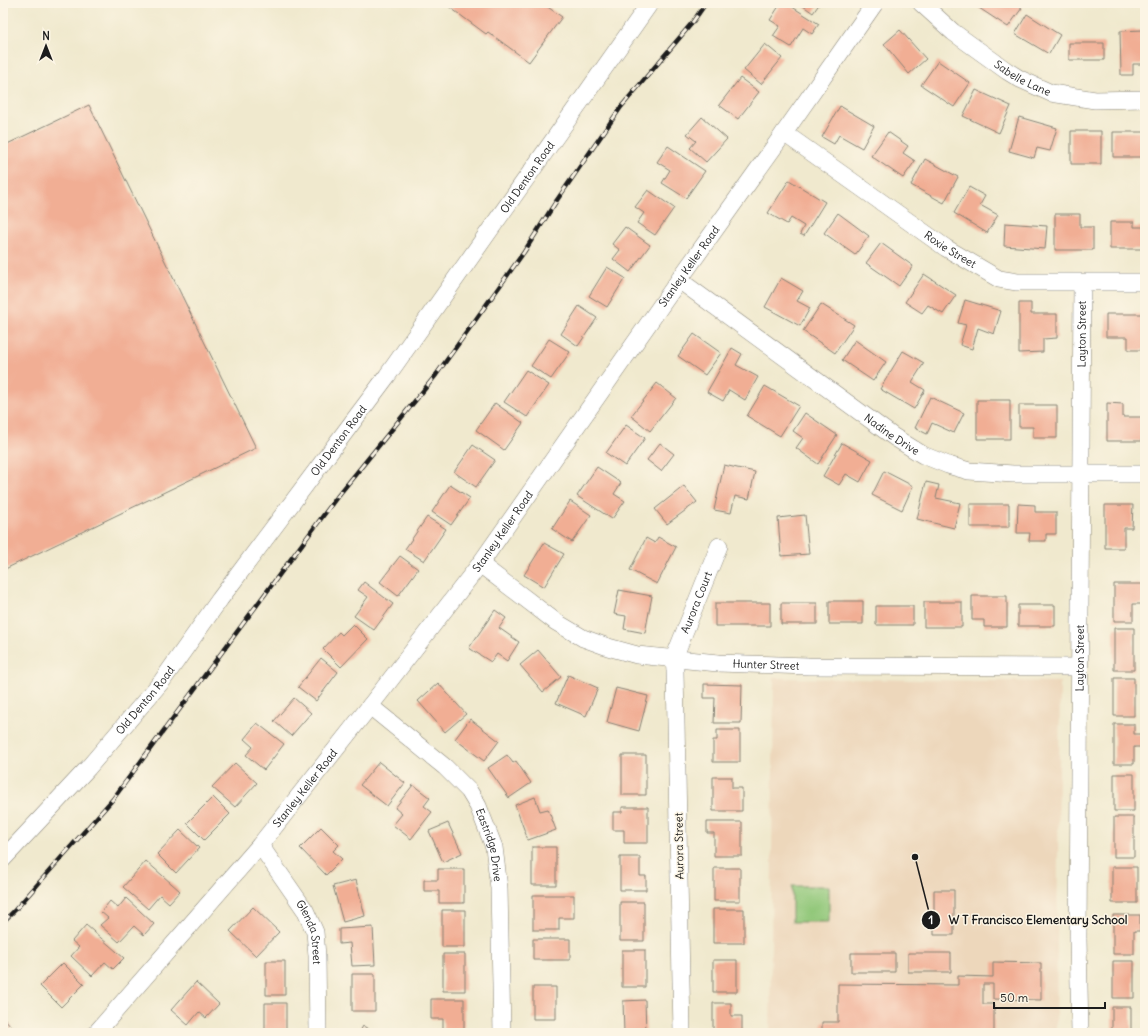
<svg xmlns="http://www.w3.org/2000/svg" width="1148" height="1036" font-family="Delius,sans-serif">
<style>
.built{fill:#edd7bb}
.green{fill:#91c779;stroke:#56724a}
.building{fill:#f1ae94}
.lines{fill:none;stroke-linecap:round;stroke-linejoin:round}
.minor-casing{stroke:#868275;stroke-width:18}
.minor{stroke:#fff;stroke-width:17}
.rail-casing{stroke:#1c1c1c;stroke-width:4.5}
.rail{stroke:#fcf5e5;stroke-width:3;stroke-dasharray:9;stroke-linecap:butt}
.labels{text-anchor:middle;stroke-width:3;stroke-linejoin:round;paint-order:stroke}
.street-label{font-size:11px;fill:#1c1c1c;stroke:#fcf5e5}
.leader{fill:none;stroke:#1c1c1c;stroke-width:1.5}
.callout-dot{fill:#1c1c1c;stroke:#fcf5e5;stroke-width:1.5}
.mark-label{font-size:12px;text-anchor:middle;font-weight:bold;fill:#fff}
.callout-label{font-size:12px;text-anchor:middle;font-weight:bold;fill:#1c1c1c;stroke:#fcf5e5;stroke-width:3;stroke-linejoin:round;paint-order:stroke}
</style>
<rect width="100%" height="100%" fill="#fcf5e5"/>
<filter id="ink" filterUnits="userSpaceOnUse"><feTurbulence type="fractalNoise" baseFrequency=".025" numOctaves="2"/><feDisplacementMap in="SourceGraphic" scale="8" xChannelSelector="R" yChannelSelector="G"/><feConvolveMatrix kernelMatrix="1 2 1 2 8 2 1 2 1" color-interpolation-filters="sRGB"/></filter>
<filter id="wash" filterUnits="userSpaceOnUse"><feTurbulence type="fractalNoise" baseFrequency=".012" numOctaves="4" result="noise"/><feDisplacementMap in="SourceGraphic" scale="16" xChannelSelector="R" yChannelSelector="G"/><feGaussianBlur stdDeviation="0.9" result="paint"/><feColorMatrix in="noise" values="0 0 0 0 0 0 0 0 0 0 0 0 0 0 0 0 0 1.4 0 .05"/><feComposite in="paint" operator="in"/></filter>
<g filter="url(#wash)">
<rect width="100%" height="100%" fill="#f0e9ce"/>
<path class="built" d="M774 678 1060 682 1056 1033H770Z"/>
<path class="green" d="M792 886H829V922H792Z"/>
<g id="blocks">
<path class="building" d="M444 3H542L562 17 529 62 488 32 486 34Z
M781 3H786L819 24 812 34 803 28 791 47 773 36 780 26 770 20Z
M799 3H820L813 13Z
M978 3H1014L1022 8 1008 27 976 6Z
M1027 14 1060 35 1049 54 1015 34Z
M900 30 926 59 909 74 884 44Z
M1143 30V40H1145V64H1133V75H1121L1120 31Z
M1069 43H1104V60H1069Z
M765 44 782 58 761 84 744 70Z
M938 61 970 83 954 107 921 85Z
M740 78 759 92 738 119 719 105Z
M976 90 1011 106 999 133 963 116Z
M89 105 256 448 3 570V146Z
M840 106 874 126 862 148 839 135 834 144 822 137Z
M702 117 727 139 706 162 690 148 696 141 687 134Z
M1019 117 1057 128 1050 151 1037 148 1034 158 1009 151Z
M1071 131H1101V164H1071Z
M888 132 908 146 903 153 915 161 903 178 871 156Z
M1113 132H1145V157H1113Z
M668 146 705 171 686 198 662 183 670 170 657 162Z
M925 159 958 177 944 203 911 185Z
M789 180 825 202 804 236 800 234 804 226 791 218 787 224 768 213Z
M969 187 985 196 980 205 998 215 987 233 954 213Z
M648 190 674 208 655 235 637 223 644 213 635 207Z
M838 213 869 236 855 255 824 233Z
M1055 214H1080V227H1093V250H1055Z
M1110 222H1134V227H1145V249H1110Z
M1005 223 1047 226 1045 249 1004 246Z
M625 227 650 245 630 272 613 259 620 250 612 244Z
M881 243 913 266 899 286 866 263Z
M607 267 625 278 607 307 589 296Z
M924 274 956 295 943 314 928 305 922 313 905 302Z
M781 278 803 291 797 301 810 308 800 326 765 307Z
M965 300 1001 311 994 334 978 328 972 349 960 345 966 325 958 323Z
M1019 303H1031V314H1057V338L1043 339V352L1019 353Z
M821 304 854 325 835 353 803 331Z
M579 306 597 318 578 346 561 334Z
M1106 314H1145V350H1128V337H1106Z
M694 334 721 353 705 375 678 356Z
M549 339 570 352 551 379 531 366Z
M855 340 886 362 873 381 842 360Z
M732 348 742 354 736 365 758 377 745 400 729 390 723 401 707 392Z
M903 351 924 363 912 382 925 390 914 409 880 389Z
M526 370 549 385 527 417 504 402Z
M657 383 676 398 650 431 631 416Z
M765 386 799 406 780 436 747 416Z
M930 397 964 413 954 433 932 423 927 434 915 428Z
M977 400H1010V439H977Z
M495 403 523 423 504 450 476 430Z
M1107 403 1123 404V417H1145V441H1107Z
M1019 405H1057V438H1033V427H1019Z
M805 413 837 435 818 464 796 448 803 438 793 431Z
M626 425 645 438 625 466 606 453Z
M660 443 674 454 661 471 647 460Z
M842 443 872 460 860 482 846 474 839 485 823 476Z
M473 445 495 460 476 487 454 472Z
M724 465 755 472 749 499 735 496 731 513 714 510Z
M597 467 621 483 614 494 625 501 612 519 577 496Z
M884 471 913 486 902 510 872 495Z
M926 482 939 485 936 498 960 503 954 528 917 519Z
M450 485 470 498 451 525 432 512Z
M684 486 697 502 667 524 655 509Z
M570 501 591 515 572 542 552 529Z
M970 504H1009V527H970Z
M1018 504 1035 505V512H1056V534H1046V541H1029L1030 533H1017Z
M1105 505H1133L1132 528H1124V548H1105Z
M805 515 809 554 781 556 778 518Z
M427 517 446 529 424 561 405 549Z
M658 537 676 547 657 584 630 570 646 538 655 543Z
M544 543 564 554 544 587 524 575Z
M400 556 418 569 398 596 380 582Z
M364 582 393 604 374 630 354 616 368 597 358 590Z
M1114 584H1143V604H1133V621H1114Z
M619 590 652 596 645 633 624 629 626 616 614 614Z
M972 596H1007V627H984V620H972Z
M829 601H863V624H829Z
M924 602H962V627H924Z
M715 603H770V626H715Z
M781 603H817V624H781Z
M1018 605H1055V626H1018Z
M876 606H913V625H876Z
M495 610 506 618 499 628 519 642 507 661 497 654 491 662 469 648Z
M353 624 368 639 341 667 323 649 339 632 342 635Z
M1114 628H1134V670H1114Z
M538 650 561 677 543 692 520 665Z
M321 658 338 672 316 701 298 687Z
M568 675 598 688 586 716 556 703Z
M1114 678H1134V716H1114Z
M438 683 466 714 445 732 418 701Z
M704 684 742 685 741 723H714L715 698H704Z
M616 688 648 696 639 731 607 722Z
M294 698 311 713 291 736 274 721Z
M470 719 499 741 484 761 455 739Z
M257 723 284 744 264 770 246 755 253 747 244 739Z
M1114 724H1134V734H1142V747H1134V764H1114Z
M717 730H740V762H713V740H717Z
M507 755 513 763 516 761 531 783 509 798 488 768Z
M622 755H646V795H622Z
M379 762 405 783 387 806 360 785Z
M235 763 257 783 235 807 212 787Z
M1114 774H1134V811H1114Z
M713 777H732V788H742V811H713Z
M413 785 430 798 424 806 432 812 411 839 393 825 402 814 395 808Z
M213 797 230 814 204 840 187 823Z
M535 797 540 811 548 809 556 830 528 840 515 805Z
M622 807H648V843H624V830H613V812H622Z
M1114 817H1134V857H1114Z
M707 822H742V856H714V833H707Z
M448 823 462 853 443 862 429 831Z
M321 827 339 845 333 851 342 859 326 875 300 848Z
M180 830 199 848 176 873 157 854Z
M532 847H556V885H532Z
M620 857H640V876H646V890H620Z
M146 861 180 891 169 903 160 895 148 909 123 887Z
M1112 867H1137V903H1112Z
M714 868H740V901H714Z
M438 869H464V903H439V891H424V880H438Z
M356 880 365 916 343 922 333 886Z
M934 890H954V935H934Z
M533 895H574V918H559V930H533Z
M126 898 154 924 144 935 134 926 119 942 100 925 108 918 101 912 110 901 118 908Z
M620 902H644V941H620Z
M253 907 279 932 256 956 230 931Z
M713 909H744V943H713Z
M442 910H465V947H442Z
M1113 915H1140V931H1134V954H1113Z
M86 925 124 958 113 969 105 962 92 976 71 956 79 947 72 941Z
M373 927 375 965 352 966 350 943 339 944V929Z
M533 939H570V960H533Z
M622 950H645V987H622Z
M851 953H895V972H851Z
M908 953H951V972H908Z
M443 954H465V991H443Z
M713 960H737V992H713Z
M266 961H285V995H266Z
M1113 961H1134V998H1113Z
M993 962 1041 963V1000L993 999V984H983V1004H994V1032H1002V1033L862 1031V1033H822V1022H838V984L958 985V976L993 977Z
M63 963 84 984 61 1007 40 986Z
M352 974H375V1011H352Z
M196 982 219 1004 206 1018 199 1012 188 1025 171 1010Z
M533 987H556V1019H533Z
M431 999H464V1032H443V1019H431Z
M645 1000 646 1033H624L623 1001Z
M265 1003H286V1033H265Z
M713 1003H731V1016H742V1033H713Z
M1112 1007H1131V1033H1112Z
M3 1017 12 1027 5 1033H3Z
M363 1026 376 1033H359Z"/>
</g>
</g>
<g filter="url(#ink)">
<use href="#blocks" fill-opacity="0" stroke="#868275" stroke-width="1"/>
<g class="lines">
<g class="minor-casing">
<g id="minor">
<path id="s1" d="M921 3 953 32 1007 71 1020 79 1051 93 1095 100 1145 99"/>
<path id="s2" d="M784 133 946 248 999 279 1017 282H1145"/>
<path id="s3" d="M679 280 894 437 923 455 948 465 969 471 1013 474H1145"/>
<path id="s4" d="M480 564 556 622 583 638 608 647 637 655 718 663 808 666 1079 667"/>
<path id="s5" d="M370 706 445 767 469 791 478 806 494 847 499 888 502 1033"/>
<path id="s6" d="M260 845 305 910 315 932 317 956 318 1033"/>
<path id="s7" d="M3 859 88 768 162 681 220 599 387 376 650 3"/>
<path id="s8" d="M96 1033 260 845 370 706 480 564 679 280 784 133 875 3"/>
<path id="s9" d="M682 1033 675 671 674 658 719 546"/>
<path id="s10" d="M1080 1033 1078 939 1082 283"/>
</g>
</g>
<use href="#minor" class="minor"/>
<g class="rail-casing">
<path id="rail" d="M3 922 15 910 113 799 337 497 436 375 524 252 557 200 621 107 692 23 706 3"/>
</g>
<use href="#rail" class="rail"/>
</g>
</g>
<g class="labels">
<g class="street-label">
<text dy="4" stroke="none"><textPath href="#s1" startOffset="127">Sabelle Lane</textPath></text>
<text dy="4" stroke="none"><textPath href="#s7" startOffset="861">Old Denton Road</textPath></text>
<text dy="4" stroke="none"><textPath href="#s2" startOffset="203">Roxie Street</textPath></text>
<text dy="4" stroke="none"><textPath href="#s8" startOffset="970">Stanley Keller Road</textPath></text>
<text dy="4" stroke="none"><textPath href="#s10" startOffset="699">Layton Street</textPath></text>
<text dy="4" stroke="none"><textPath href="#s3" startOffset="263">Nadine Drive</textPath></text>
<text dy="4" stroke="none"><textPath href="#s7" startOffset="537">Old Denton Road</textPath></text>
<text dy="4" stroke="none"><textPath href="#s8" startOffset="646">Stanley Keller Road</textPath></text>
<text dy="4" stroke="none"><textPath href="#s9" startOffset="435">Aurora Court</textPath></text>
<text dy="4" stroke="none"><textPath href="#s10" startOffset="375">Layton Street</textPath></text>
<text dy="4" stroke="none"><textPath href="#s4" startOffset="313">Hunter Street</textPath></text>
<text dy="4" stroke="none"><textPath href="#s7" startOffset="213">Old Denton Road</textPath></text>
<text dy="4" stroke="none"><textPath href="#s8" startOffset="322">Stanley Keller Road</textPath></text>
<text dy="4" stroke="none"><textPath href="#s5" startOffset="189">Eastridge Drive</textPath></text>
<text transform="translate(679 846) rotate(-91)" y="4">Aurora Street</text>
<text dy="4" stroke="none"><textPath href="#s6" startOffset="102">Glenda Street</textPath></text>
</g>
</g>
<path class="leader" d="M915 857L931 920"/>
<g class="callout-dot">
<circle cx="915" cy="857" r="4"/>
<circle cx="931" cy="920" r="10"/>
</g>
<g class="mark-label">
<text x="931" y="924">1</text>
</g>
<g class="callout-label">
<text x="1038" y="924">W T Francisco Elementary School</text>
</g>
<rect width="1148" height="1036" fill="none" stroke="#fcf5e5" stroke-width="16"/>
<g transform="translate(46 46)" stroke="#fcf5e5" stroke-width="3" paint-order="stroke">
<path d="M0-3L7 15L0 10L-7 15Z" fill="#1c1c1c"/>
<text y="-6" font-size="11" font-weight="bold" text-anchor="middle" fill="#1c1c1c">N</text>
</g>
<path d="M994 1002v6h111v-6" fill="none" stroke="#1c1c1c" stroke-width="2"/>
<text x="1000" y="1002" font-size="12" fill="#1c1c1c" stroke="#fcf5e5" stroke-width="3" paint-order="stroke">50 m</text>
</svg>
